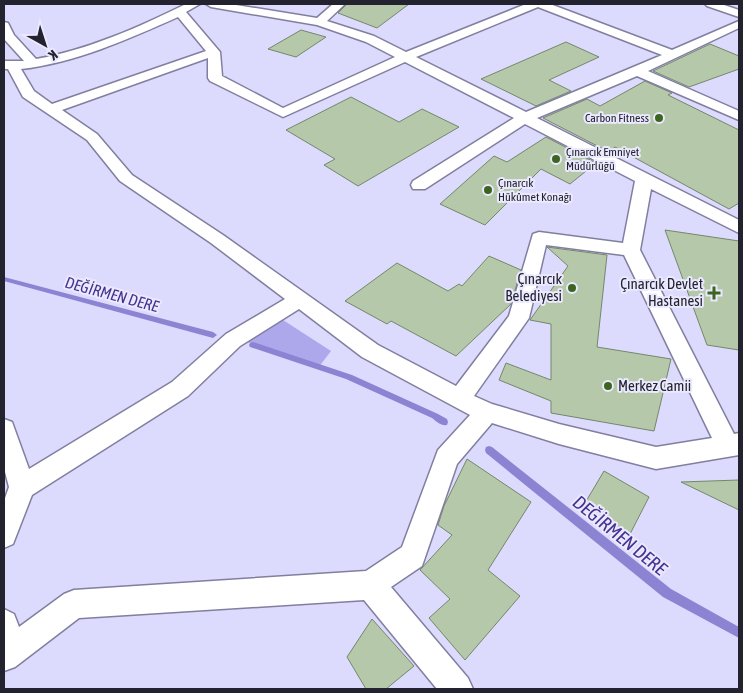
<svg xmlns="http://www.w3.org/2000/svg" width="743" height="693" font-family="'Asap Condensed',sans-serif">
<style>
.green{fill:#ada8ec}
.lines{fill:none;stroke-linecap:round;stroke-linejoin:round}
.stream{fill:#8c84d3;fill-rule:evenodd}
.building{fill:#b5c9aa;stroke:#75876a}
.street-casing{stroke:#817f9f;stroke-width:3}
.street{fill:#fff;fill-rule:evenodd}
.poi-dot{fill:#3e651f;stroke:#eae9fe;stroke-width:2}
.labels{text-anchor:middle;stroke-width:4;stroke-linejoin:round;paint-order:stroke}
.far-poi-label{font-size:12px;fill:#23222f;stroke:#eae9fe;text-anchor:start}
.poi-label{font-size:15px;fill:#23222f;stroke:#eae9fe;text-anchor:end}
.water-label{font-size:16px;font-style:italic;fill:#463290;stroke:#eae9fe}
.near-water-label{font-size:19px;font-style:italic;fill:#463290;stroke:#eae9fe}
</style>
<rect width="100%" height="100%" fill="#dcdafd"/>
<path class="green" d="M283 320 331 351 318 368 247 342Z"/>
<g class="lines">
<path class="stream" d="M4 277 213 332 217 335 213 338 4 281Z
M253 342 352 375 438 414 447 419 448 422 447 425C441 426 437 422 432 418L346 379 250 347 249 345 250 343Z
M489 446 492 447 671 589 739 627V638L663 597 486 453 485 450 486 447Z"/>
</g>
<path class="building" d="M347 4H409L377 28 338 13Z
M301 30 326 37 296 57 268 49Z
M566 42 599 57 549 80 571 91 536 106 481 79Z
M710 44 739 56V69L689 87 653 71Z
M645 81 672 93 668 95 739 130V203L729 209 615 147 609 152 543 118 587 99 600 106Z
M351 97 399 122 422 109 459 127 358 186 324 165 335 159 286 130Z
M546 137 596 163 570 184 541 169 485 225 440 204 494 156 507 162Z
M665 230 739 241V350L707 345Z
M547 247 607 255 597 347 671 359 654 431 551 413V401L499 380 506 363 551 380V324L530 320 568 266Z
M489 256 521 270 511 304 456 356 391 321 387 324 345 301 397 263 448 291 459 284 462 286Z
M467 459 531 502 488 570 520 596 465 660 429 618 450 599 420 570 452 535 438 525 444 506Z
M604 471 649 497 629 536 585 503Z
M739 480V510L681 482Z
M372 619 414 666 386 689H366L347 657Z"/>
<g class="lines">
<g class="street-casing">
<path id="street" d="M186 4H200L186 12 220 52 222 76 283 108 395 57 366 42 317 25 211 7 206 4H230L317 18 333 4H345L327 21 374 36 406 52 526 4H550L672 50 739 21V28L648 71 739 111V120L637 76 537 118 739 220V233L651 189 640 250 734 434 739 433V455L656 469 559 444 492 423 457 464 422 566 391 587 468 678 473 689H437L364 600 79 618 15 667 4 671V609L14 614 19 627 64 594 74 590 366 571 402 547 438 450 470 415 362 357 299 309 240 346 188 396 32 495 13 544 4 548V501L9 487 4 468V419L12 422 29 469 172 382 226 334 285 299 211 243 120 181 87 140 23 97 8 69H4V61H24L4 39V22L8 23 14 35 36 59C88 50 139 27 186 4ZM538 7 662 55 526 112 416 57ZM178 17 206 51 52 104 34 91 21 69C75 63 129 39 178 17ZM208 58V78L210 81 283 117 405 62 514 118 413 181 411 185 413 189H425L525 124 635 181 623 243 539 232 533 234 509 316 456 386 378 345 223 235 132 175 97 134 62 110ZM546 245 624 255 712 438 656 447 559 424 492 404 474 396 529 318Z
M705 4H721L739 10V17L707 6Z"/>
</g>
<use href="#street" class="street"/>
</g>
<g class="poi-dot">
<circle cx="659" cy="118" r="5"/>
<circle cx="556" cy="159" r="5"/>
<circle cx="488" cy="190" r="5"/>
<circle cx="572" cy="288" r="5"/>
<path d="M711.5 285.5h5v5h5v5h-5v5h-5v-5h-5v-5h5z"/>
<circle cx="608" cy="386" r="5"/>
</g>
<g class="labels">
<g class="far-poi-label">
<text x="649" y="122" text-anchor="end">Carbon Fitness</text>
<text x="566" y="156">Çınarcık Emniyet<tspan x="566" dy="14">Müdürlüğü</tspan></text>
<text x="498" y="187">Çınarcık<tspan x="498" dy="14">Hükûmet Konağı</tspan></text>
</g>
<g class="poi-label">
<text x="562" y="284">Çınarcık<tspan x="562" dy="17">Belediyesi</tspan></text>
<text x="703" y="289">Çınarcık Devlet<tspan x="703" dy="17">Hastanesi</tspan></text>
<text x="618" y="391" text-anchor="start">Merkez Camii</text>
</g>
<g class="water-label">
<text transform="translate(112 294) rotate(15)" y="6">DEĞİRMEN DERE</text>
</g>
<g class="near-water-label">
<text transform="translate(620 535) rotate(39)" y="7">DEĞİRMEN DERE</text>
</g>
</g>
<rect width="743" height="693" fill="none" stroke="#23222f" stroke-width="10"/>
<g transform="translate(45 45) rotate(141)" stroke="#eae9fe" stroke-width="4" paint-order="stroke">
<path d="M0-4L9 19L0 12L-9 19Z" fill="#23222f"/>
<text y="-8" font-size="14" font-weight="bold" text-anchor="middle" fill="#23222f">K</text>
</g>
</svg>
